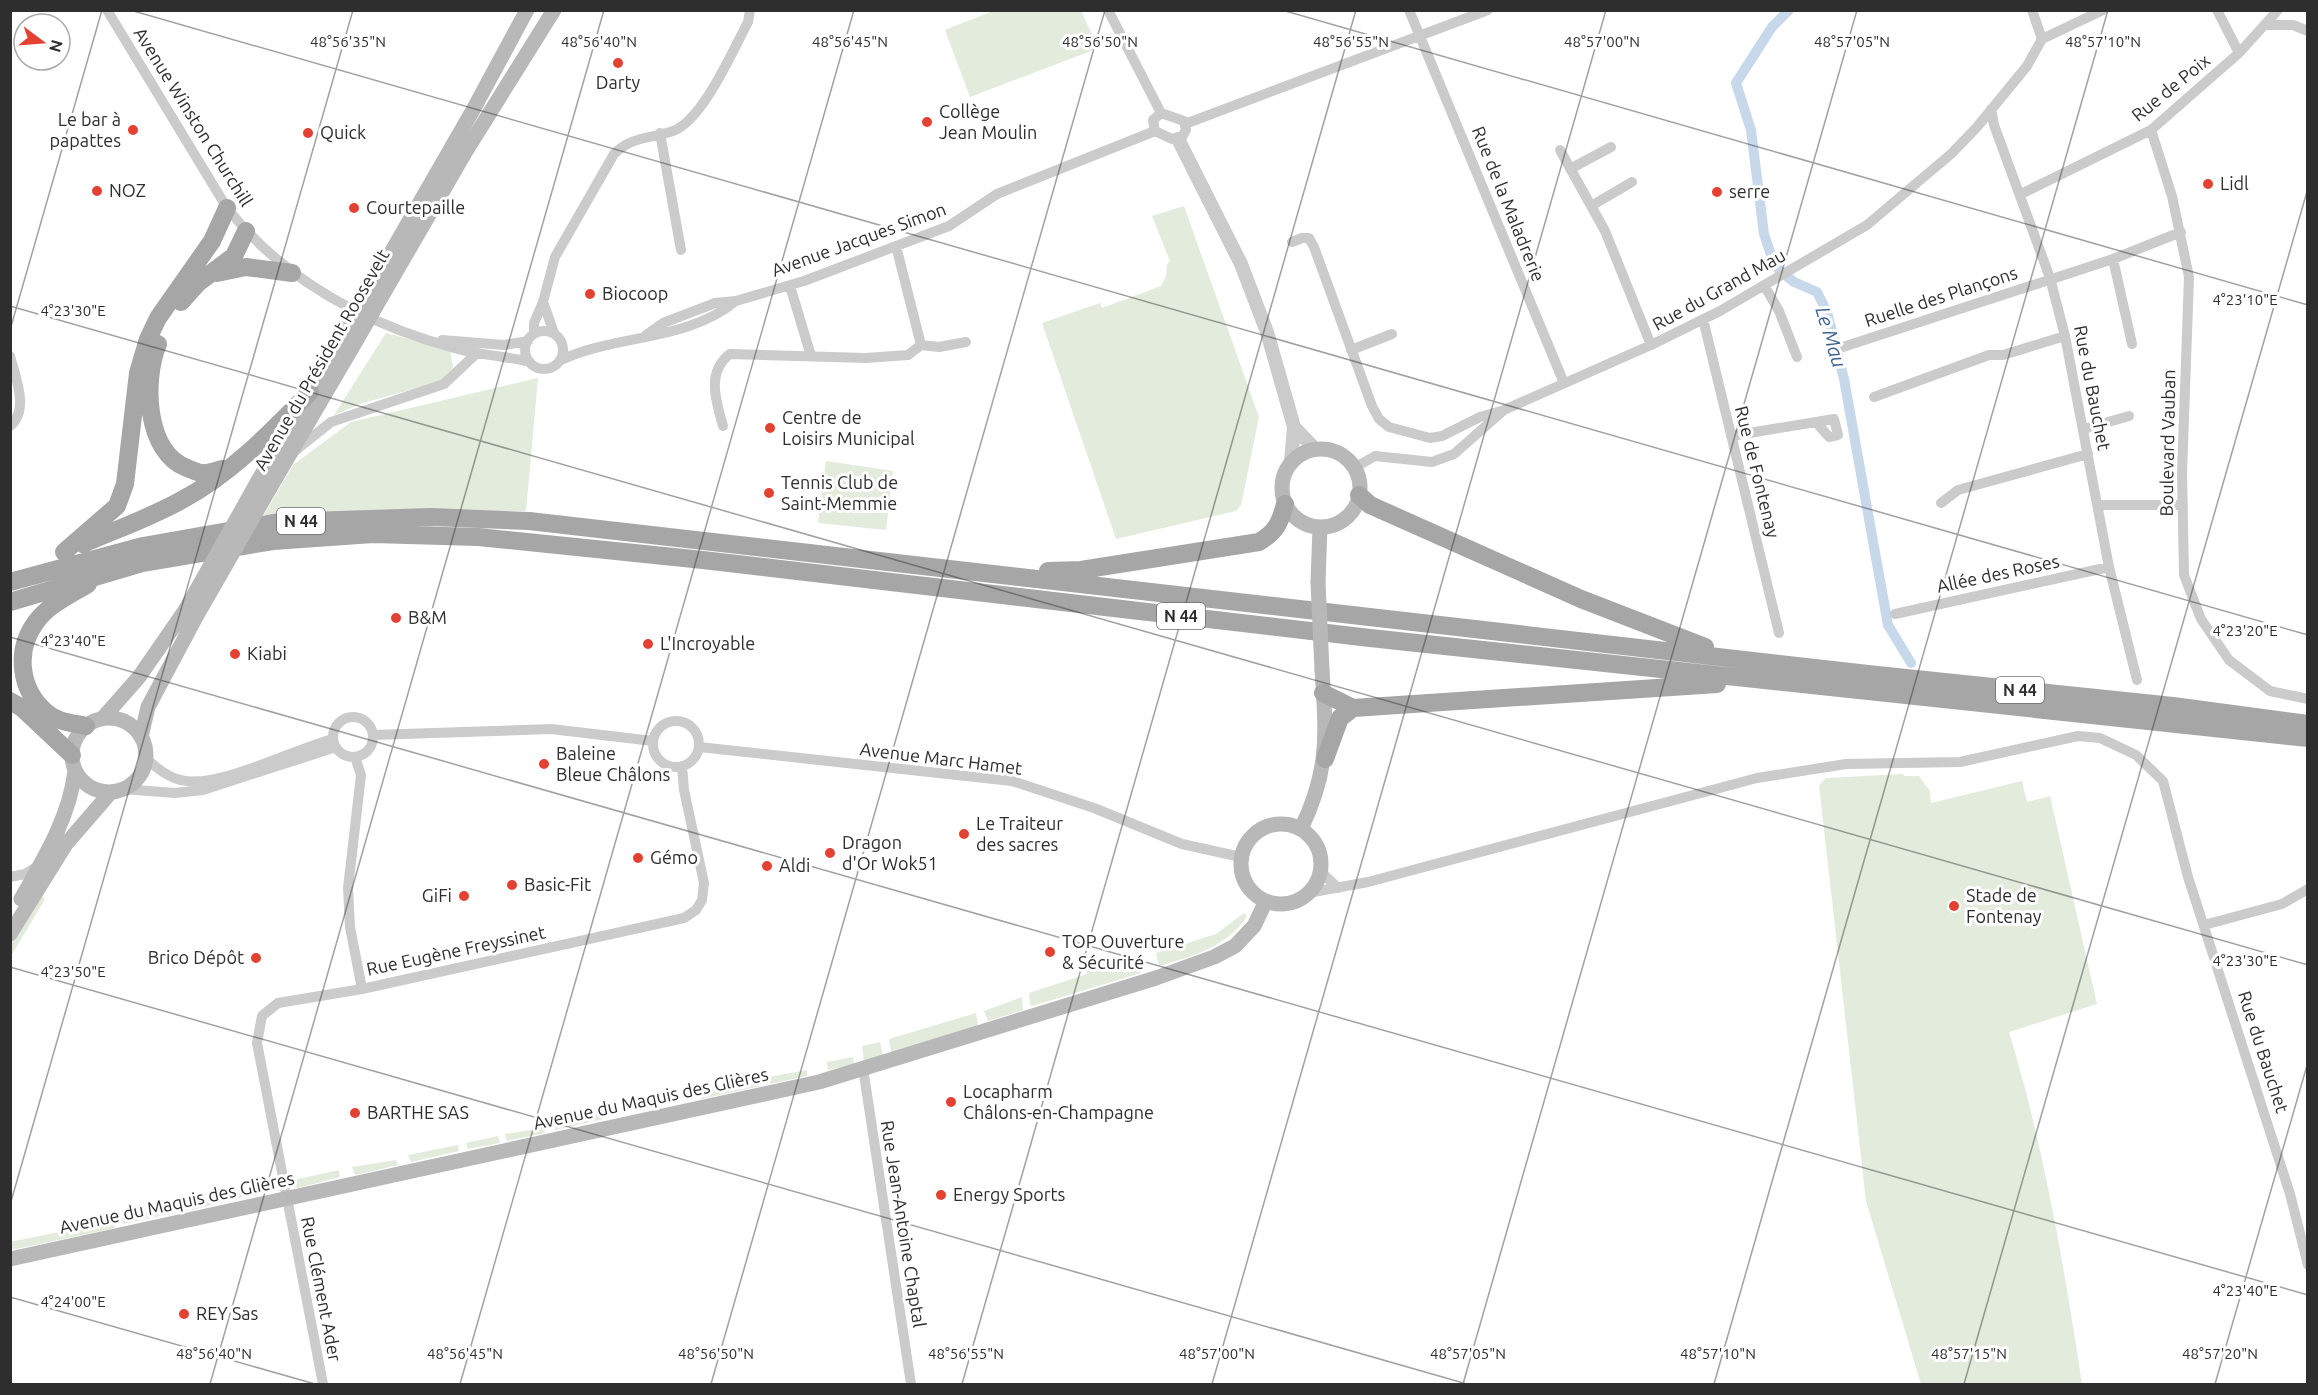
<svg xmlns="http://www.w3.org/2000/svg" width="2318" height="1395" font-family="Ubuntu,sans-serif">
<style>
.green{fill:#e2ebdc}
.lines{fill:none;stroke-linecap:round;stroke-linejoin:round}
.canal{stroke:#c8d8eb;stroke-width:10}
.minor{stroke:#cbcbcb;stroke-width:10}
.tertiary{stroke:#cbcbcb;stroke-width:14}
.secondary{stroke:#b8b8b8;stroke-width:15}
.primary{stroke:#a6a6a6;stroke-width:18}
.secondary-bridge{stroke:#b8b8b8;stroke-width:15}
.ticks{fill:none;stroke:#2e2e2e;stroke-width:1.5;stroke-opacity:0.45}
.poi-dot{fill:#e34132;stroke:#fff;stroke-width:2}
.labels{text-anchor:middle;stroke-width:6;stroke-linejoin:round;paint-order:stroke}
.shield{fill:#fff;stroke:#6d6d6d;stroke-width:1.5}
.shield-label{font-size:16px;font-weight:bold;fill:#2e2e2e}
.poi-label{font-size:18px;fill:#2e2e2e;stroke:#fff;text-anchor:start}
.street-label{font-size:18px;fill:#2e2e2e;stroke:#fff}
.water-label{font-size:20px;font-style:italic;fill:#3d6290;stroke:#fff}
.ticks-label{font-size:15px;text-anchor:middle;fill:#2e2e2e;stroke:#fff;stroke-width:6;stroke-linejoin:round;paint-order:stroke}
</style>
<rect width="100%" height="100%" fill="#fff"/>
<path class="green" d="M993 11H1081L1097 45 1091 51 970 97 945 30Z
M1184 206 1259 417 1241 505 1236 511 1116 539 1042 323 1100 303 1102 308 1161 286 1166 276 1167 264 1170 261 1152 216Z
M386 333 450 350 453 367 446 380 363 403 334 415Z
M538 378 526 511 264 515 293 465 351 422Z
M826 461 893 471 886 530 818 523Z
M1903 774 1904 776H1919L1930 791 1931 803 2022 781 2027 802 2050 796 2097 1004 2009 1032C2044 1147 2064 1266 2082 1384H1921L1866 1201 1819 785 1826 778Z
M41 895 45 899 11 956V942Z
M1244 913 1247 916C1227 947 1193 956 1159 966L1156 953 1216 934Z
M1137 958 1141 973 1032 1006 1030 1004 1029 993 1087 974 1086 966 1105 962 1106 966Z
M1022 997 1023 1010 988 1021 984 1011Z
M976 1013 978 1026 891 1053 889 1039Z
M880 1042 883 1056 864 1062 862 1046Z
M853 1057 854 1064 828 1070 827 1062Z
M807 1070V1076L770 1084 769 1077Z
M760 1081 761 1086 701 1099 699 1093Z
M603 1114V1119L555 1130V1123Z
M544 1128 545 1133 507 1141 505 1134Z
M498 1136 500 1143 468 1149 466 1143Z
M458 1145 459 1151 411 1162 408 1155Z
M396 1160 398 1165 355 1175 352 1167Z
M339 1170 340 1177 298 1188 292 1186 289 1181Z
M277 1183 278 1188 192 1210 190 1202Z
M174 1208 175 1213 123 1224 122 1217Z
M113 1221 115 1228 11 1250 10 1242Z"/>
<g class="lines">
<path class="canal" d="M1789 10 1772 27 1736 83 1751 130 1764 234 1771 255 1779 270 1794 282 1817 292 1827 312 1844 379 1888 625 1911 663"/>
<path class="minor" d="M107 10 227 208C284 280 366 324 454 348 479 355 505 356 530 362
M1108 10 1161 113
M1409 10 1564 383
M2032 10 2042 39
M2217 10 2239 53
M2267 25H2293L2308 31
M2042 39 2103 10
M1991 109 1994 125 2050 278 2065 336 2109 567 2137 680
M1161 113 1184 121 1186 130 1182 137 1172 139 1155 131 1153 120Z
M1185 124 1488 10
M2151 130 2172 196 2189 277 2182 473 2184 575 2201 619 2229 660 2270 691 2308 699
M660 133 681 250
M1560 150 1605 231 1651 345
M1570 169 1611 147
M2021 194 2151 130 2239 53 2278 10
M1591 206 1632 182
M1292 242 1302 238H1309L1314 247 1372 406 1379 419 1389 427 1430 438 1442 436 1480 417 1501 411
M896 246 921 345
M2113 259 2132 344
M1764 285 1779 311 1797 357
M790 286 811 356
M543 302 554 333
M1703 319 1779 633
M525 350a19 19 0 1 1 38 0a19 19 0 1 1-38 0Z
M534 334V323L543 302 555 257 614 154C632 136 650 139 673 131 703 120 733 50 748 22L750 10
M646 335 663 323 715 303 736 301 804 281 949 226 997 194 1155 131
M442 340 504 345 528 341
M921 345 939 347 966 342
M1843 347 2113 259 2181 232
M1351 350 1392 334
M10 356C15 376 30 410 10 426
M559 361C614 334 686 342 736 301
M1874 397 1989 355H2003L2065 336
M723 426C716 401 706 372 730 354L866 358 908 355 921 345
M2084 429 2129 416
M1731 436 1834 419 1838 435 1829 437 1816 422
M296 450 331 422 444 384 477 353
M1354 468 1375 456 1432 462 1454 454 1504 410 1651 345 1720 311 1867 225 1951 154 1977 127 2027 66 2042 39
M1941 503 1958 490 2088 454
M2098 505H2183
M1895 614 2109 567
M333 737a20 20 0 1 1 40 0a20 20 0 1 1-40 0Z
M653 744a23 23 0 1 1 46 0a23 23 0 1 1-46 0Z
M373 735 551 729 653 741
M699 747 1012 781 1094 808 1182 844 1241 857
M355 757 361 775 348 888 350 927 362 989
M145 758C156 767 167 777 181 780 217 790 293 749 333 739
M123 789 175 793 203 790 336 747
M1320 871 1338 888
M10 877 25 874 38 866
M1308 893 1368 882 1757 778 1846 764 1960 762 2078 736 2100 738 2136 755 2163 781 2188 877 2290 1194 2308 1265
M2204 925 2282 904 2308 889
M863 1068 911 1384
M323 1384 257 1043 262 1016 278 1003 362 989 684 918 696 910 702 900 704 883 684 790 682 766"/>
<path class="tertiary" d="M1178 139 1241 264 1267 332 1294 427 1291 462
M1294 427 1315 449"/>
<path class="secondary" d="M373 284 473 110 527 10
M386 289 466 151 554 10
M1282 488a39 39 0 1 1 78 0a39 39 0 1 1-78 0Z
M258 481 344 333
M270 488 356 341
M1318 582 1320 527
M72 755a37 37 0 1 1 74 0a37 37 0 1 1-74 0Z
M102 719 139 677 186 609
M141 737 148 707 197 615
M1241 864a40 40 0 1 1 80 0a40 40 0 1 1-80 0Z
M1301 829C1330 769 1326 734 1322 670
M21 899C44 858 69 819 75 771
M10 934 66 844 111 792
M10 1259 819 1082 1156 978 1214 957 1235 946 1254 926 1266 901"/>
<path class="primary" d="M217 273 246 267 292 273
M181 302 198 283 234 256 246 231
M158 344C143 380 145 452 187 468 193 470 199 474 205 473 211 473 217 470 223 469
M1359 495 1370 505 1581 599 1705 647
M83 544C115 530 149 518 180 501 230 475 271 432 310 392
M64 552 117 506 125 484 138 373 148 339 158 318 212 241 227 208
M1048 571 1081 570 1259 542C1276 532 1280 523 1285 504
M10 582 143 546 279 522 431 517 529 521 1868 674 2173 706 2308 724
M10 602 142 563 273 541 373 534 478 537 703 560 1370 638 2308 738
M1323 693 1353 708 1717 684
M10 701 22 708 72 755
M86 726C73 723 57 722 47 713 19 690 15 650 36 622 48 605 70 595 88 584
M1325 759 1340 718 1353 708"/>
<path class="secondary-bridge" d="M344 333 373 284
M356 341 386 289
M1318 582 1322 670
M186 609 258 481
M197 615 270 488"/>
</g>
<path class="ticks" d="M130 10 2308 635M1282 10 2308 305M10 306 2308 965M10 330 102 10M10 637 2308 1295M10 967 1467 1384M10 1205 353 10M10 1297 315 1384M210 1384 604 10M460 1384 854 10M711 1384 1105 10M962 1384 1356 10M1212 1384 1606 10M1463 1384 1857 10M1714 1384 2108 10M1964 1384 2308 188M2215 1384 2308 1062"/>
<g class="poi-dot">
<circle cx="618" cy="63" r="6"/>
<circle cx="927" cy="122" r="6"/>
<circle cx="133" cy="130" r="6"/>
<circle cx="308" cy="133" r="6"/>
<circle cx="2208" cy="184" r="6"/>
<circle cx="97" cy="191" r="6"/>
<circle cx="1717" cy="192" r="6"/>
<circle cx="354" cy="208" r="6"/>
<circle cx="590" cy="294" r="6"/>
<circle cx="770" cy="428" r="6"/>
<circle cx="769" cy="493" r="6"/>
<circle cx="396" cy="618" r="6"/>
<circle cx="648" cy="644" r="6"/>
<circle cx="235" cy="654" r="6"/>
<circle cx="544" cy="764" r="6"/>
<circle cx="964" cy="834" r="6"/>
<circle cx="830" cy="853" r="6"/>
<circle cx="638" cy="858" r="6"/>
<circle cx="767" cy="866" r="6"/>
<circle cx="512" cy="885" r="6"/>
<circle cx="464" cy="896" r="6"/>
<circle cx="1954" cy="906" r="6"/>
<circle cx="1050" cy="952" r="6"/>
<circle cx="256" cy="958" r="6"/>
<circle cx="951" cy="1102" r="6"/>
<circle cx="355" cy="1113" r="6"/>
<circle cx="941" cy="1195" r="6"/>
<circle cx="184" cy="1314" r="6"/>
</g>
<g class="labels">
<g class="shield">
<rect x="277" y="508" width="48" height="26" rx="4.5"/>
<rect x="1157" y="603" width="48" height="26" rx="4.5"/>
<rect x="1996" y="677" width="48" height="26" rx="4.5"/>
</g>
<g class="shield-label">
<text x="301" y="527">N 44</text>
<text x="1181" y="622">N 44</text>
<text x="2020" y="696">N 44</text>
</g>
<g class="poi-label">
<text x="618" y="89" text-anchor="middle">Darty</text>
<text x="939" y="118">Collège<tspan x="939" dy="21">Jean Moulin</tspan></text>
<text x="121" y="126" text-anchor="end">Le bar à<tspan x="121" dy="21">papattes</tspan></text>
<text x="320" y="139">Quick</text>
<text x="2220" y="190">Lidl</text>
<text x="109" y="197">NOZ</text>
<text x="1729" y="198">serre</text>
<text x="366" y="214">Courtepaille</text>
<text x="602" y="300">Biocoop</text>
<text x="782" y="424">Centre de<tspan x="782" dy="21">Loisirs Municipal</tspan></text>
<text x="781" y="489">Tennis Club de<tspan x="781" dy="21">Saint-Memmie</tspan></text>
<text x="408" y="624">B&amp;M</text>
<text x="660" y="650">L'Incroyable</text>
<text x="247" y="660">Kiabi</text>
<text x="556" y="760">Baleine<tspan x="556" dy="21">Bleue Châlons</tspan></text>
<text x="976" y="830">Le Traiteur<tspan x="976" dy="21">des sacres</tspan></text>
<text x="842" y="849">Dragon<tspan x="842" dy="21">d'Or Wok51</tspan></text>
<text x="650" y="864">Gémo</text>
<text x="779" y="872">Aldi</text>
<text x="524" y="891">Basic-Fit</text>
<text x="452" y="902" text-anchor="end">GiFi</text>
<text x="1966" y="902">Stade de<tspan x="1966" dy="21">Fontenay</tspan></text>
<text x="1062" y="948">TOP Ouverture<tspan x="1062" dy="21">&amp; Sécurité</tspan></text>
<text x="244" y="964" text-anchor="end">Brico Dépôt</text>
<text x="963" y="1098">Locapharm<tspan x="963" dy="21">Châlons-en-Champagne</tspan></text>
<text x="367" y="1119">BARTHE SAS</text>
<text x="953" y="1201">Energy Sports</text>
<text x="196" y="1320">REY Sas</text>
</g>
<g class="street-label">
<text transform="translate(2171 88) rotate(-39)" y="6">Rue de Poix</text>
<text transform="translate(193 117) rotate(58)" y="6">Avenue Winston Churchill</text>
<text transform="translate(1508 204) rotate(68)" y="6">Rue de la Maladrerie</text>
<text transform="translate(859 240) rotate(-20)" y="6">Avenue Jacques Simon</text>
<text transform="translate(1719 290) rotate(-29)" y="6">Rue du Grand Mau</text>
<text transform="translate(1941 297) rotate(-18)" y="6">Ruelle des Plançons</text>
<text transform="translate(322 360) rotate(-60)" y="6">Avenue du Président Roosevelt</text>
<text transform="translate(2092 388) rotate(79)" y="6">Rue du Bauchet</text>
<text transform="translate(2168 443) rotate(-89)" y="6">Boulevard Vauban</text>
<text transform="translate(1757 472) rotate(76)" y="6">Rue de Fontenay</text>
<text transform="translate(1998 574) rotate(-12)" y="6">Allée des Roses</text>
<text transform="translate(941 759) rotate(7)" y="6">Avenue Marc Hamet</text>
<text transform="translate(456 951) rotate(-12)" y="6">Rue Eugène Freyssinet</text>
<text transform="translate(2263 1052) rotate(72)" y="6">Rue du Bauchet</text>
<text transform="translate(651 1099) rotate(-12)" y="6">Avenue du Maquis des Glières</text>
<text transform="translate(177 1203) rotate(-12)" y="6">Avenue du Maquis des Glières</text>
<text transform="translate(903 1224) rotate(81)" y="6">Rue Jean-Antoine Chaptal</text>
<text transform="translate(321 1289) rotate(79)" y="6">Rue Clément Ader</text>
</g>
<g class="water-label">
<text transform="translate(1831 337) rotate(73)" y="7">Le Mau</text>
</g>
</g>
<g class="ticks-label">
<text x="348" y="47">48°56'35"N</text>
<text x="599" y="47">48°56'40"N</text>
<text x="850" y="47">48°56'45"N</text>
<text x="1100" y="47">48°56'50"N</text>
<text x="1351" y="47">48°56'55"N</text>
<text x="1602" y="47">48°57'00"N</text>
<text x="1852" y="47">48°57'05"N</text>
<text x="2103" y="47">48°57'10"N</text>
<text x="2245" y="305">4°23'10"E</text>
<text x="73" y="316">4°23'30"E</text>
<text x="2245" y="636">4°23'20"E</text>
<text x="73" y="646">4°23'40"E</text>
<text x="2245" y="966">4°23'30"E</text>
<text x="73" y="977">4°23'50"E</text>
<text x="2245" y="1296">4°23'40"E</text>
<text x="73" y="1307">4°24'00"E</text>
<text x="214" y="1359">48°56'40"N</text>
<text x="465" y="1359">48°56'45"N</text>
<text x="716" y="1359">48°56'50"N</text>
<text x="966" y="1359">48°56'55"N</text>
<text x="1217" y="1359">48°57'00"N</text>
<text x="1468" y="1359">48°57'05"N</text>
<text x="1718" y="1359">48°57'10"N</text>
<text x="1969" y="1359">48°57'15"N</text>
<text x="2220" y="1359">48°57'20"N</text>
</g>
<rect width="2318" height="1395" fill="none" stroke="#2e2e2e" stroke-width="24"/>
<g transform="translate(42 42) rotate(106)"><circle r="28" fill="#ffffff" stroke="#ababab" stroke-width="1.5"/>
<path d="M0-4.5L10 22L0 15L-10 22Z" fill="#e34132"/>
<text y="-9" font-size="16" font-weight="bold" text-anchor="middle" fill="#2e2e2e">N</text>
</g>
</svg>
